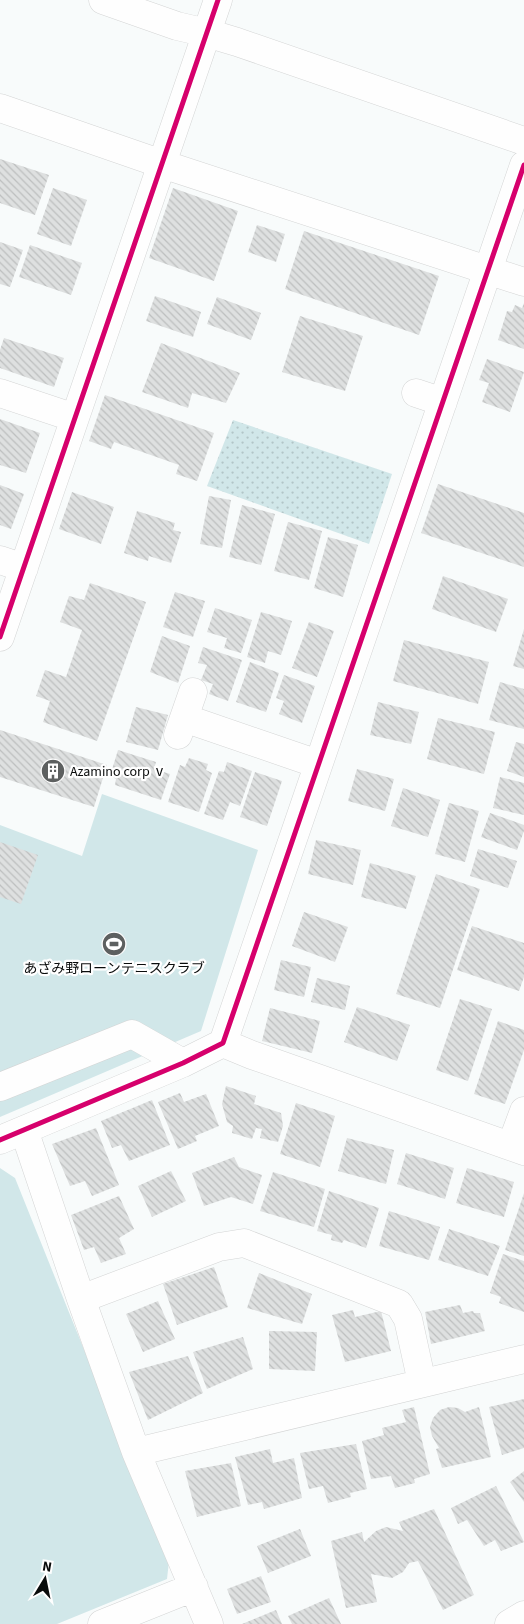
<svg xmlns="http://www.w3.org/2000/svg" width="524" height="1624" font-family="'Source Sans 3','Noto Sans JP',sans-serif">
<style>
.grass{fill:url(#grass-dots)}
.garden{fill:#d1e7e9}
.building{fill:url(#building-back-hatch)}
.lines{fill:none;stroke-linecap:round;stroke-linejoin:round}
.minor-casing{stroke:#d4d5d5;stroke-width:29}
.minor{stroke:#fefefe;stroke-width:28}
.cycleway-casing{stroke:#fff;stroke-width:8}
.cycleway{stroke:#d6006c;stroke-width:5}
.labels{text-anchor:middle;stroke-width:4.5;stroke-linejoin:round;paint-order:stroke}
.poi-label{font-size:14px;fill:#0a0c0c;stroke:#fff;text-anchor:start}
</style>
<defs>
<pattern id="grass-dots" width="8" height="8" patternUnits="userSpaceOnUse" patternTransform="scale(1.25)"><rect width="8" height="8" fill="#d1e7e9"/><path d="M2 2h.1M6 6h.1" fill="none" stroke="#b2c5c7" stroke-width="1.8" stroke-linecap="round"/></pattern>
<pattern id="building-back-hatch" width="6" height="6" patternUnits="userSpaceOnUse" patternTransform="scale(1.25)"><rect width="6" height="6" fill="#dee0e0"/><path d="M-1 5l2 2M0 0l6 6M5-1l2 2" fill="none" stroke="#bdbfbf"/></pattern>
</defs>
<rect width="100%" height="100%" fill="#f8fbfb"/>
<path class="grass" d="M233 420 392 474 369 544 207 486Z"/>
<path class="garden" d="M102 794 258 850 201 1031 0 1117V825L82 856Z
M0 1168 15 1178 169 1561 167 1579 57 1624H0Z"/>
<path class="building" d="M0 159 49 175 35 215 0 203Z
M53 188 87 200 71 246 37 234Z
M173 188 238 211 214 281 149 258Z
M257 225 285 234 276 262 248 252Z
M304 231 439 276 419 335 285 289Z
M0 242 23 250 10 287 0 284Z
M30 245 82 263 71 295 19 277Z
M155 296 201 312 193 337 146 321Z
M217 297 261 313 251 340 207 324Z
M524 303V349L498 340 507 311 512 312 515 305 522 308Z
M300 316 363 336 345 391 282 372Z
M4 338 64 358 54 387 0 368V350Z
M161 343 240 373 226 403 192 393 188 408 142 392Z
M487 359 524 372 510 412 482 402 489 383 479 380Z
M105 395 214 433 197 481 176 474 179 465 114 442 111 449 89 441Z
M0 419 40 433 26 473 0 465Z
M438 484 524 513V567L421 533Z
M0 485 24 494 11 529 0 525Z
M72 492 114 507 101 544 59 529Z
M209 496 231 500 222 548 200 544Z
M242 505 275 514 261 565 229 557Z
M137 511 175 523 173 530 181 532 171 563 149 556 148 561 124 553Z
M288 522 322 531 309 580 274 571Z
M328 537 358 545 343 597 314 588Z
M443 576 508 599 496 632 432 609Z
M90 583 146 602 97 741 43 722 50 701 36 696 45 670 66 677 82 630 60 622 69 596 84 600Z
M175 592 205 601 193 637 163 627Z
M215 608 252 620 241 653 224 648 227 638 207 632Z
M261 612 292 621 281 655 268 651 265 663 247 657Z
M309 622 334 631 317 677 292 668Z
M524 629V669L513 666Z
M162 636 190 646 178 683 150 672Z
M404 640 489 662 478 704 393 681Z
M203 647 242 660 228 701 209 694 213 684 201 680 207 665 198 663Z
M250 662 279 673 266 712 236 702Z
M284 675 315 686 302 723 279 714 284 701 276 698Z
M500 682 524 689V729L489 720Z
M378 702 419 712 411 744 370 735Z
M136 707 168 715 158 750 126 742Z
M438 718 495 732 484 774 427 759Z
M0 730 107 765 94 807 0 777Z
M516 742 524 744V777L507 771Z
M118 750 156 762 154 769 170 774 161 800 115 785 116 779 110 776Z
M189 758 208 764 206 770 212 773 199 812 168 802 180 765 185 767Z
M227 762 252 771 240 806 230 802 223 820 204 814 219 771 224 772Z
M357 769 394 779 385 811 348 801Z
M255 772 282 781 267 826 240 817Z
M500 777 524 783V815L493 808Z
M403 788 440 800 428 837 391 826Z
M449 803 479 811 465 862 435 854Z
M490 813 524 825V831L517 850 481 837Z
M316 840 361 850 353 885 308 874Z
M0 842 38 855 21 904 0 897Z
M478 849 517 861 508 888 470 876Z
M370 863 416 876 406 909 361 897Z
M436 874 480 889 440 1008 396 994Z
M304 912 348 927 335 962 292 946Z
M472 926 524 943V977L519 991 457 970Z
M281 960 311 967 304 997 274 990Z
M317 978 350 986 345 1010 311 1002Z
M460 999 492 1009 468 1081 436 1070Z
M357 1007 410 1025 397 1061 344 1042Z
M270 1008 320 1021 312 1053 262 1041Z
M498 1021 524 1030V1050L505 1104 474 1094Z
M226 1086 256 1096 254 1104 281 1113 283 1126 278 1142 260 1138 262 1129 256 1128 252 1139 232 1133 233 1126 227 1122 222 1104Z
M180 1093 184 1102 206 1094 219 1126 195 1136 197 1141 178 1149 158 1102Z
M152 1100 170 1145 129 1161 121 1145 112 1148 101 1121Z
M296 1103 335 1116 320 1167 280 1154Z
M96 1128 119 1185 92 1196 85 1181 70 1186 52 1144Z
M347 1138 394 1150 386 1184 338 1171Z
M406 1153 454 1168 445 1199 397 1184Z
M234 1157 239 1167 262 1175 253 1204 231 1197 204 1206 192 1173Z
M467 1168 514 1182 504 1217 456 1203Z
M171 1171 186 1201 152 1217 138 1186Z
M273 1172 325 1189 314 1227 260 1211Z
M329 1191 379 1208 366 1248 344 1240 342 1243 331 1240 332 1235 317 1231Z
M524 1193V1256L505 1250Z
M119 1196 134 1229 119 1238 126 1254 101 1263 94 1247 84 1250 71 1215Z
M389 1211 440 1227 429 1260 379 1246Z
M449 1229 500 1246 488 1276 438 1260Z
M503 1254 524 1261V1312L499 1303 501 1297 490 1293Z
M214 1267 228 1307 177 1325 163 1284Z
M259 1273 312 1294 302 1324 247 1308Z
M158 1301 175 1339 143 1352 126 1314Z
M460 1305 463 1313 473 1311 474 1313H480L485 1331 431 1344 425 1312Z
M353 1310 355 1317 381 1311 391 1351 345 1362 332 1315Z
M269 1331 317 1332 315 1371 269 1369Z
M243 1337 253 1369 207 1389 193 1352Z
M188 1356 203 1393 148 1420 129 1372Z
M524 1399V1448L502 1455 489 1407Z
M414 1407 430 1474 414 1479 415 1483 395 1488 391 1476 371 1479 362 1441 384 1435 382 1428 406 1422 402 1410Z
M449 1407 458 1408 465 1412 479 1407 491 1457 442 1468 436 1449 439 1448 432 1436 430 1427 433 1418 440 1410Z
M356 1444 367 1489 350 1493 351 1497 328 1503 323 1486 309 1489 300 1453Z
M270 1449 273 1463 294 1458 302 1498 264 1509 262 1502 248 1505 235 1457Z
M231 1463 241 1506 197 1517 185 1471Z
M524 1471V1502L510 1482Z
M496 1486 524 1542 501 1551 495 1540 484 1546 467 1520 458 1524 451 1508Z
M434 1509 474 1595 443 1610 418 1561 409 1563 403 1572 392 1578 371 1574 377 1602 346 1608 331 1541 362 1532 364 1542 376 1531 386 1527 403 1531 399 1522Z
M300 1529 311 1556 268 1573 257 1546Z
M261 1576 271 1602 237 1614 227 1589Z
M329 1598 341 1624H292L288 1616Z
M276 1610 282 1624H242Z"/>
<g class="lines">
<g class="minor-casing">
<path id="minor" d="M103 0 177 26 207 33 237 42 524 141
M0 108 162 164 524 282
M0 393 75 418
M416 393 443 402
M0 560 24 568
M0 637 218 0
M184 718 318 764
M178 735 193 692
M223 1043 252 1055 524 1151
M0 1087 132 1034 183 1063
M24 1130 81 1299 136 1452 209 1624
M0 1140 183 1063 223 1043 524 165
M511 1146 524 1111
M81 1299 219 1247 244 1243 399 1304 408 1319 422 1383
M136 1452 524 1359
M102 1624 194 1587
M509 1624 524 1615"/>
</g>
<use href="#minor" class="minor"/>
<g class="cycleway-casing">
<path id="cycleway" d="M0 637 218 0
M0 1140 183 1063 223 1043 524 165"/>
</g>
<use href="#cycleway" class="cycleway"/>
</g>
<defs>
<g id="building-disc" transform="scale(1.25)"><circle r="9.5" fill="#5d6060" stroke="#fff"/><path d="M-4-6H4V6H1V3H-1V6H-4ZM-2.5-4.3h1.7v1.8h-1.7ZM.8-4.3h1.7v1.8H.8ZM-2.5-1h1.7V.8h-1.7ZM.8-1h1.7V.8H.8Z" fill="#fff"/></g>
<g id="stadium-disc" transform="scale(1.25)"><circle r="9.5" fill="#5d6060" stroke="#fff"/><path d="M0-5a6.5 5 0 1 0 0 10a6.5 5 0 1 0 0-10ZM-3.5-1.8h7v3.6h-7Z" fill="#fff"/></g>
</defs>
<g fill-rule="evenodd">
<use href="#building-disc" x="53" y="771"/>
<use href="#stadium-disc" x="114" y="944"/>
</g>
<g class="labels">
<g class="poi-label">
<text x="70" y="776">Azamino corp ⅴ</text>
<text x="114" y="973" text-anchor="middle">あざみ野ローンテニスクラブ</text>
</g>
</g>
<g transform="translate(45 1579) rotate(10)" stroke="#ffffff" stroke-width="4" paint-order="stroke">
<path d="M0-4L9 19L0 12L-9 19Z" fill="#0a0c0c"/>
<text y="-8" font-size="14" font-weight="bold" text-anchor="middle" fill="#0a0c0c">N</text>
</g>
</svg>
